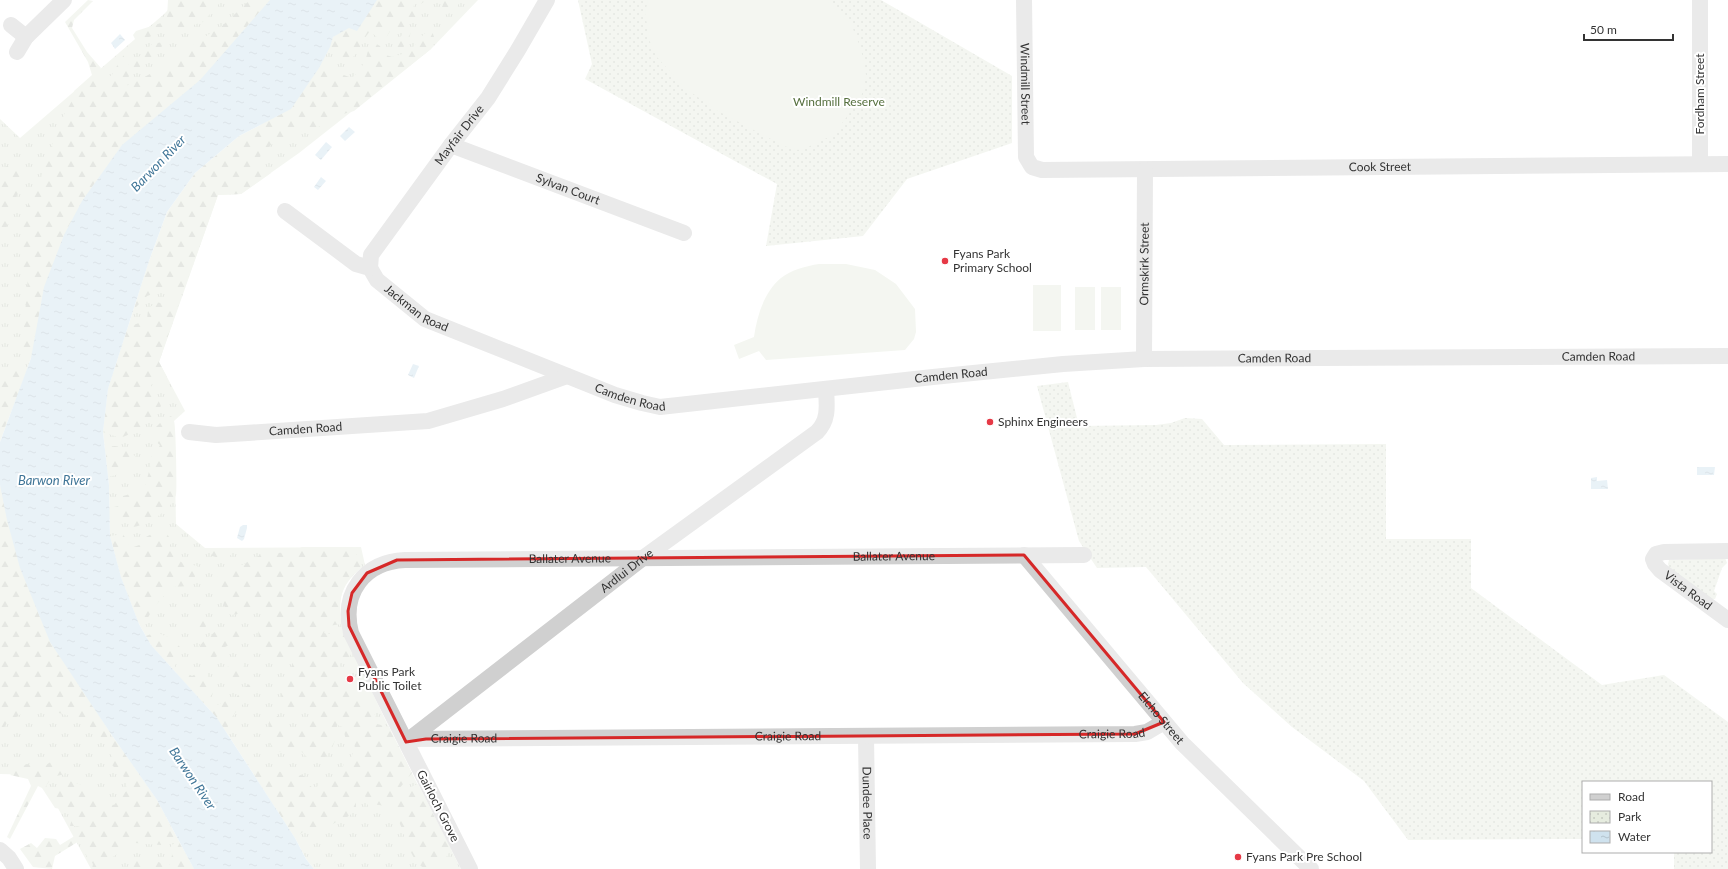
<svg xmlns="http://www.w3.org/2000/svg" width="1728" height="869" font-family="Lato,sans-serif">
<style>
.grass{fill:url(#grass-tufts)}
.forest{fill:url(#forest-firs)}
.park{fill:url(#park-dots)}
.pitch{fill:#e6ecdf}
.water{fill:url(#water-ripples)}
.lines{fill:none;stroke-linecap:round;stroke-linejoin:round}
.minor{stroke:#d0d0d0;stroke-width:16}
.marked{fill:none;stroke:#d62828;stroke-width:3;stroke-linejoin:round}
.poi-dot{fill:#e63946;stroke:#fff;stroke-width:1.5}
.labels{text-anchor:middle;stroke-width:4;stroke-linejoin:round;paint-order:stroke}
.street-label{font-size:12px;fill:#333;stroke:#fff}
.park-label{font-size:12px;fill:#56703f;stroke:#fff}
.poi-label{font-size:12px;fill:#333;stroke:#fff;text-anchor:start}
.water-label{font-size:13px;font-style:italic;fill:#3f7597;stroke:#fff}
</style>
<defs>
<pattern id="grass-tufts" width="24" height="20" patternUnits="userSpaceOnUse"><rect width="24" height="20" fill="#e6ecdf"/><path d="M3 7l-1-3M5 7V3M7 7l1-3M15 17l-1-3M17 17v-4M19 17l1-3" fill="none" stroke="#c6cbc0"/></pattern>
<pattern id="forest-firs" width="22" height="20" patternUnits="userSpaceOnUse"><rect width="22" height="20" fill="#e6ecdf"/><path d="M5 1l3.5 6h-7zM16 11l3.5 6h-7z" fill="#c6cbc0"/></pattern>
<pattern id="park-dots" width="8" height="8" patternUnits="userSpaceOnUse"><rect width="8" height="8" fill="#e6ecdf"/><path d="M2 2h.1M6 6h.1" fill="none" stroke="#c6cbc0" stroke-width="1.8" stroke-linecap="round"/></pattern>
<pattern id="water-ripples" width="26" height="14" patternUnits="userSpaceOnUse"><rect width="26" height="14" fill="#cfe2ee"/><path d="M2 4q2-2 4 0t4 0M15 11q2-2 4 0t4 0" fill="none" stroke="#b2c2cd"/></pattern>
</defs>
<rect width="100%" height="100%" fill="#fff"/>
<path class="grass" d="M178 0H270L31 358 0 442V119L20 138 163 15Z
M377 0H478L431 49 299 153 241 194 218 195 159 362 185 411 174 421 176 524 205 548 361 547 365 565C340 584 335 602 343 632L398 746 461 869H314L306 859 295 838 217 718 151 645 139 624 121 577 110 536 109 485 103 432 108 389 149 261 333 37Z
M0 485 75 678 111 734 157 800 194 869H91L40 775 0 774Z"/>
<path class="forest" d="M88 0 93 1 74 20 72 28 87 52 101 68 97 76 99 82 112 75 123 55 129 65 140 56 152 44 163 42 160 52 143 64 126 79 128 86 170 63 184 50 222 26 250 0H270L200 80 122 145 82 201 64 235 44 287 31 358 22 352 28 276 22 269 20 252 22 223 26 209 40 180 60 122 73 99 74 91 92 75 88 62 65 22Z
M168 0H222L203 22 180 29 161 32 142 40 135 39 133 35 136 31 161 23 167 17Z
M377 0H426L421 4H414L413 10 419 13 415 19 405 18V23L411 28C411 37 406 46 399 51L396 50 393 45 403 34 394 25 387 36 380 40 370 31 364 39 358 51 348 63 339 60 330 47 333 37 349 28Z
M444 0H459C459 9 451 14 443 15L441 11Z
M431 28 434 37 431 49 354 111 336 116 321 126 287 135 273 143 261 154 258 164 271 173 241 194 218 195 185 287 167 289 147 296 134 309 149 261 167 212 195 173 239 136 291 109 319 68C331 69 341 74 352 78 361 69 367 61 368 48L373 42 380 46 383 54 392 57 409 52 423 35Z
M10 165 25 170 2 241 0 240V169Z
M181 298 159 362 167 377 157 380 151 385 161 406C149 422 138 432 120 438L103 432 108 389 128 327 147 320 148 309 156 302 165 304Z
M28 367 16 400 0 437V372Z
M171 416C172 418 174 419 174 421 176 427 177 489 176 495 171 510 148 525 133 527L123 520 109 519V508L119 506 123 496 144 490 151 464V455L156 453 160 445 155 441 153 430 162 421Z
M115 446 126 448 135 456 134 464 116 475 108 477 105 447Z
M0 485 7 520 20 568 50 642 111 734 101 741 85 720 33 706 7 723 0 733Z
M162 528C169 535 172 540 169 550L176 555 181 562 197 566 199 570 189 586 172 587 154 607 146 621 139 624 121 577 110 536 123 534 131 548 142 544 146 537Z
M302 547H353L362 567C340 584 339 598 341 624L328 626 324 633 330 634 343 632 352 652 348 660 339 664 343 672 341 674 349 689 360 695 370 705 375 715 377 724 389 727 412 773 399 789H406L418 784 451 849 439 869C436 869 430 869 427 869 400 861 409 795 368 806L364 792 358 790 356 799V810L346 818 336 822 329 827 313 828 304 831 295 838 254 775 258 769C270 768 282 771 292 778L301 775 309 778 306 782 315 790 321 781 342 773 344 761 351 758 355 748 353 738 346 741 343 727 337 725C337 740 332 753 319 763L310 760 300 750 276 752 270 744 269 721 276 715 284 720V730L286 735H293L297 726 310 721 312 710 303 704 292 710 284 707 281 695 283 690 279 680 290 672 293 661 280 662 259 643 258 625 265 619 277 613 271 607H262L249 612 231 615 225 608 216 584 219 571 242 565 262 554 292 552Z
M210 548H232L231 555 223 559 212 556Z
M199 617H206L208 622 205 628 191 631 192 624Z
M241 628 243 633 239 640 221 649 215 659 203 661 198 654 199 646 206 639 216 631Z
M156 632 170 638 180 647 174 670 151 645 146 636Z
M233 659H242C246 670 245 674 239 684L231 683 226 677 228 666Z
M183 671 192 676 201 671 207 674 213 693 208 700 203 703 176 673Z
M256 682 258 691C246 700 227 717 227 733L210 710 219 704 228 700 233 702C240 693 244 684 256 682Z
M109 740 116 741 157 800 176 837 161 845 135 843 111 858 108 869H92L93 864 86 855 88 844 81 839 76 843 55 856 52 869 33 867 20 849 31 843 37 848 45 838 56 839 60 845 73 837 80 830 79 826H70L74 811 55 808 42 788 38 786 10 839 7 837 31 786 28 779 10 775C22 766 29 759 43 767L55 759 57 765 65 774 52 777 46 786 55 796V790L67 780 91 788 97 799 114 805 127 790 125 778 112 765 113 758 106 747Z
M179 842 194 869H129C138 851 155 861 169 866L172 855 171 845Z"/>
<path class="park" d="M578 0H881L1012 76V143L907 179 863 236 766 246 777 184 585 79 592 64Z
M1068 382 1079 426 1156 425 1171 423 1185 418 1202 419 1224 445 1386 444V539H1471V588L1602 685 1664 675 1728 722V869H1674V852H1711V782H1583V839L1408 840 1364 781 1292 727 1243 683 1146 567 1097 568 1079 541 1037 386Z
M1725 558 1727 563 1722 568 1714 591 1717 594 1715 599H1712L1669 568 1668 564 1669 560Z"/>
<path class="pitch" d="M648 0H826L851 24 861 49 866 75 861 98 833 135 808 147 798 150 784 146 716 110 685 88 656 56 650 42 645 13Z
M819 264H846L875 270 896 284 915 309 916 332 914 339 905 350 766 360 759 351 739 359 734 345 754 337C757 316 764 292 781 278 791 270 806 266 819 264Z
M1033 285H1061V331H1033Z
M1075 287H1095V330H1075Z
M1101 287H1121V330H1101Z"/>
<path class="water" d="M270 0H377L357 31 349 28 333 37 330 47 319 68 291 109 239 136 195 173 167 212 149 261 108 389 103 432 109 485 110 536 121 577 139 624 151 645 217 718 295 838 306 859 314 869H194L157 800 111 734 50 642 20 568 7 520 0 485V442L31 358 44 287 64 235 82 201 122 145 200 80Z
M120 34 125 40 115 49 111 43Z
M349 127 355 132 345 141 340 136Z
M326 142 332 147 321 160 315 155Z
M321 177 326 181 318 190 314 187Z
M413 364 419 366 414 378 408 375Z
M1697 467H1715L1714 475H1697Z
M1597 477V481L1607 480 1608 489H1591V478Z
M243 525H247V528L244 539 242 541 237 538 240 527Z"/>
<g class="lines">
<g class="minor">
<path id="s1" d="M1024 0 1026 157 1032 167 1042 170 1728 164"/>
<path d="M1700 0V164"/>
<path d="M11 25 26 37"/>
<path d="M17 52 26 37 64 0"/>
<path id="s2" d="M451 145 684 233"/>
<path id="s3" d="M285 211 356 264 370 268 377 280 425 319 615 395 642 403 660 407 933 377 1063 364 1144 359 1728 356"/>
<path id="s4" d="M370 268 371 255 451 145 488 98 518 50 547 0"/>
<path id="s5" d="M1144 359 1145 170"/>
<path id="s6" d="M189 432 216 435 428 421 503 399 567 376"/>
<path id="s7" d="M1728 551 1664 552 1656 554 1653 559 1655 564 1660 570 1728 620"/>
<path id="s8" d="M1024 555 1182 743 1311 869"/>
<path id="s9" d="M866 737 868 869"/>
<path id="s10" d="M409 739 1135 734 1147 732 1164 722"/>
<path id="s11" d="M407 741 643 558 817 432C829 420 827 406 826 390"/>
<path d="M0 850 9 858 16 869"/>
<path id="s12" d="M470 869 351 633C341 593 364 562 405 560L1084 555"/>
</g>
</g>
<path d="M0 0H1728V869H0ZM1024 555 1164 722 1135 734 426 739 406 742 349 626 348 611 352 593 367 573 397 560Z" fill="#fff" fill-opacity=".55" fill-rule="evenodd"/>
<path class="marked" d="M1024 555 1164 722 1135 734 426 739 406 742 349 626 348 611 352 593 367 573 397 560Z"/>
<g class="poi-dot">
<circle cx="945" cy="261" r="4"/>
<circle cx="990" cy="422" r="4"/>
<circle cx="350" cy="679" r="4"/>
<circle cx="1238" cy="857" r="4"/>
</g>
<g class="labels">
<g class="street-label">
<text dy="4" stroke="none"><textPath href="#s1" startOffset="84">Windmill Street</textPath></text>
<text transform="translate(1700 94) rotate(-90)" y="4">Fordham Street</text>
<text dy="4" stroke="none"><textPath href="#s4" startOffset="162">Mayfair Drive</textPath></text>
<text dy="4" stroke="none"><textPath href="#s1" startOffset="517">Cook Street</textPath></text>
<text dy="4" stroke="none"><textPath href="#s2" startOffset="125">Sylvan Court</textPath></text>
<text dy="4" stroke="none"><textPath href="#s5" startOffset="95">Ormskirk Street</textPath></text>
<text dy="4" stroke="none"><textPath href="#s3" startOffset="166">Jackman Road</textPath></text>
<text dy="4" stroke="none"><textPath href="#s3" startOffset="1371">Camden Road</textPath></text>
<text dy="4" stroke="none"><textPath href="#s3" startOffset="1047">Camden Road</textPath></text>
<text dy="4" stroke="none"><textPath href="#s3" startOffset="723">Camden Road</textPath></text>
<text dy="4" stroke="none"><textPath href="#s3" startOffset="399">Camden Road</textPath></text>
<text dy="4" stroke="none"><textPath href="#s6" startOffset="117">Camden Road</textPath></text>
<text dy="4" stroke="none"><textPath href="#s12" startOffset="859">Ballater Avenue</textPath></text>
<text dy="4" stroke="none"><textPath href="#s12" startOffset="535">Ballater Avenue</textPath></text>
<text dy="4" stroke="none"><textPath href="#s11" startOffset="278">Ardlui Drive</textPath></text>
<text dy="4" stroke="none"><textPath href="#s7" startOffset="126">Vista Road</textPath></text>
<text dy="4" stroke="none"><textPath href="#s8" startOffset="213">Elcho Street</textPath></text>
<text dy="4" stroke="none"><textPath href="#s10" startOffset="703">Craigie Road</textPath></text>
<text dy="4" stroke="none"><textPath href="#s10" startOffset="379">Craigie Road</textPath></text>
<text dy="4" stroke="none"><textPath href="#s10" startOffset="55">Craigie Road</textPath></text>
<text dy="4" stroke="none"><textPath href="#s9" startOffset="66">Dundee Place</textPath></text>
<text transform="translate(438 806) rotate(63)" y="4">Gairloch Grove</text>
</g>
<g class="park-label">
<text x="839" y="106">Windmill Reserve</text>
</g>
<g class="poi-label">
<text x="953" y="258">Fyans Park<tspan x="953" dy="14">Primary School</tspan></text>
<text x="998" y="426">Sphinx Engineers</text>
<text x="358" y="676">Fyans Park<tspan x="358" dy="14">Public Toilet</tspan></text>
<text x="1246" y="861">Fyans Park Pre School</text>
</g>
<g class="water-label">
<text transform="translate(158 163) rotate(-46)" y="5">Barwon River</text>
<text x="54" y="485">Barwon River</text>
<text transform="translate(193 778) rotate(56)" y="5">Barwon River</text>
</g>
</g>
<rect x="1582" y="781" width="130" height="72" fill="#ffffff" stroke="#adadad"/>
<rect x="1590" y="794" width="20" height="6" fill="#d0d0d0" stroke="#adadad"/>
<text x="1618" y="801" font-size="12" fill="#333333">Road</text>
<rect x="1590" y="811" width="20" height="12" fill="url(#park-dots)" stroke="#adadad"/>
<text x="1618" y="821" font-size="12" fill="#333333">Park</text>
<rect x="1590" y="831" width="20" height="12" fill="url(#water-ripples)" stroke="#adadad"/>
<text x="1618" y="841" font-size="12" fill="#333333">Water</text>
<path d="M1584 34v6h89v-6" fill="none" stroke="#333333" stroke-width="2"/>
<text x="1590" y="34" font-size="12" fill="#333333" stroke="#ffffff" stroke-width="3" paint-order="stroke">50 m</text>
</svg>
